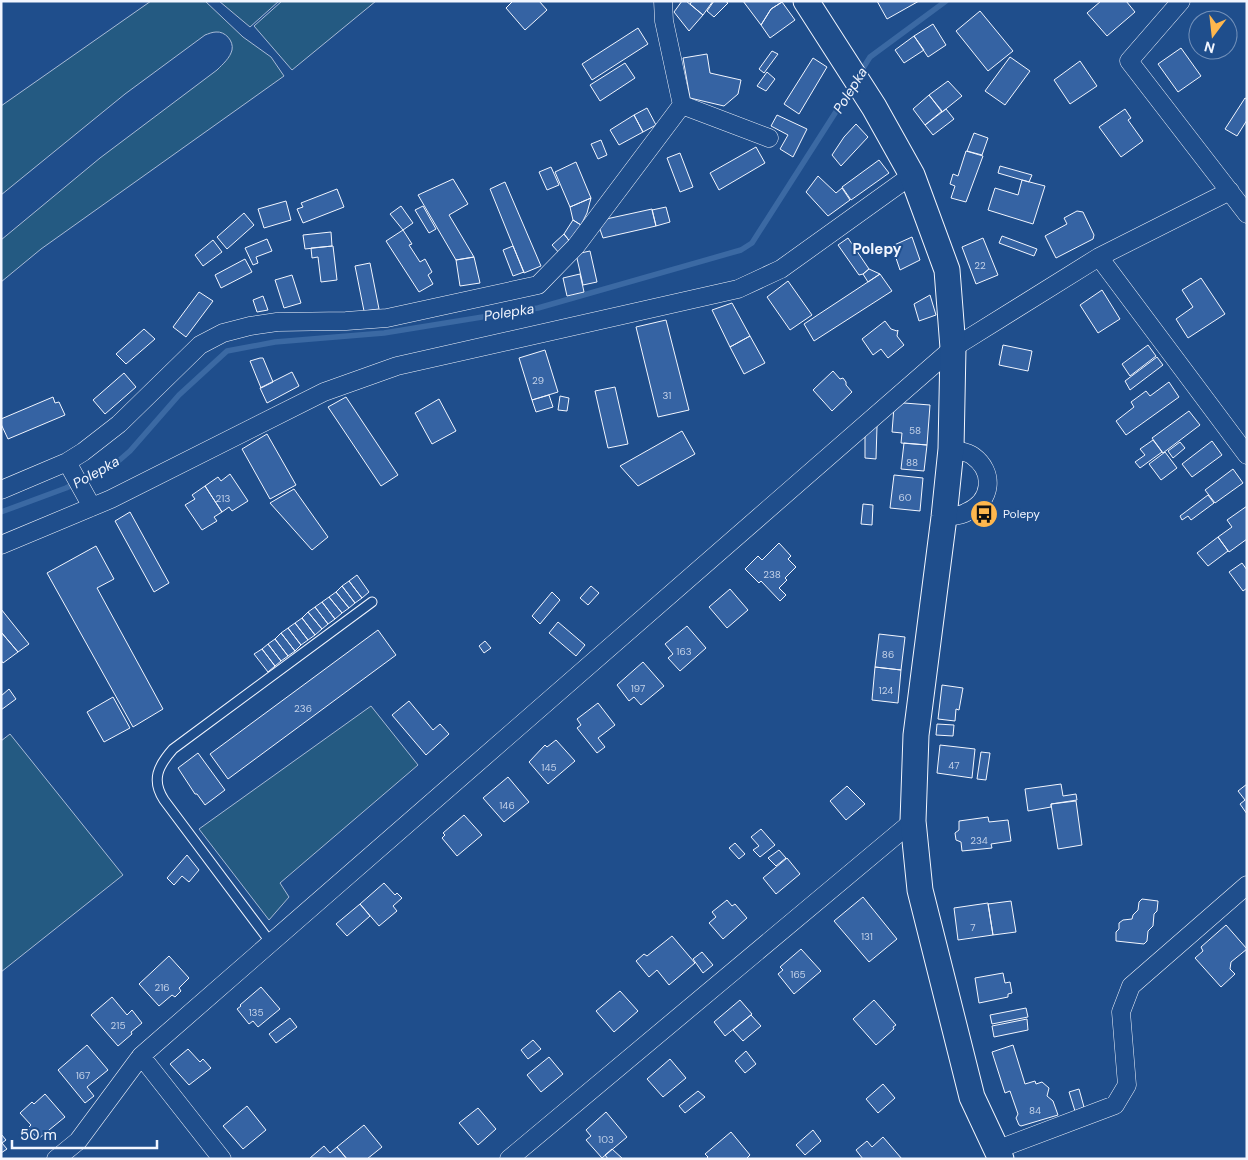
<svg xmlns="http://www.w3.org/2000/svg" width="1248" height="1160" font-family="'DM Sans',sans-serif">
<style>
.green{fill:#245a82;stroke:#a8bbd7}
.lines{fill:none;stroke-linecap:round;stroke-linejoin:round}
.stream{stroke:#3b69a3;stroke-width:5.5}
.building{fill:#3563a3;stroke:#f2f6ff}
.lane-casing{stroke:#f2f6ff;stroke-width:11}
.street-casing{stroke:#f2f6ff;stroke-width:19}
.secondary-casing{stroke:#f2f6ff;stroke-width:27}
.lane{stroke:#1f4e8c;stroke-width:9}
.street{stroke:#1f4e8c;stroke-width:18}
.secondary{stroke:#1f4e8c;stroke-width:25}
.labels{text-anchor:middle;stroke-width:4;stroke-linejoin:round;paint-order:stroke}
.number-label{font-size:10px;fill:#c3d1e8}
.poi-label{font-size:12px;fill:#f2f6ff;stroke:#1f4e8c;text-anchor:start}
.water-label{font-size:14px;font-style:italic;fill:#f2f6ff;stroke:#1f4e8c}
.quarter-label{font-size:15px;font-weight:bold;fill:#f2f6ff;stroke:#1f4e8c}
</style>
<rect width="100%" height="100%" fill="#1f4e8c"/>
<path class="green" d="M151 1H205L243 37 271 57 284 76 41 249 1 282V240L100 158 217 70C223 64 230 58 232 50 234 41 225 31 216 32 212 32 208 34 205 35L125 94 1 195V106Z
M219 1H279L250 27Z
M282 1H376L292 70 254 26Z
M371 706 418 765 280 883 289 897 269 920 199 829Z
M10 734 123 875 1 972V741Z"/>
<g class="lines">
<path class="stream" d="M860 73 870 57 946 1
M1 512 66 488 115 464 130 451 179 395 227 351 275 342 384 333 538 308 741 250 752 243 853 85"/>
</g>
<path class="building" d="M513 1H539L547 10 525 30 506 8Z
M682 1H686L703 15 689 31 674 12Z
M692 1H713L703 15 690 4Z
M714 1H725L728 3 714 17 707 11Z
M743 1H781L782 2 771 9 761 25Z
M877 1H919L887 19Z
M1101 1H1126L1135 12 1107 36 1087 13Z
M782 2 795 20 770 38 761 25 771 9Z
M980 11 1013 51 988 71 956 31Z
M933 24 946 45 928 57 914 36Z
M638 28 648 44 592 80 582 64Z
M914 36 924 50 904 63 895 50Z
M1181 48 1201 76 1178 92 1158 64Z
M772 51 778 54 764 73 759 69Z
M707 54 710 73 741 80 738 94 724 106 690 98 683 58Z
M1010 57 1030 71 1005 105 985 91Z
M813 58 827 67 799 114 784 104Z
M1080 61 1097 86 1070 104 1054 80Z
M625 63 635 78 600 101 590 85Z
M767 72 775 79 766 91 757 86Z
M948 81 962 96 942 112 929 95Z
M929 95 942 111 925 125 913 109Z
M1245 98 1247 99V120L1237 136 1225 129Z
M647 108 656 125 643 132 634 115Z
M946 109 954 119 933 135 925 125Z
M1125 109 1131 118 1128 120 1143 141 1121 157 1099 127Z
M634 115 643 132 619 145 610 130Z
M777 115 807 129 793 157 780 149 788 135 771 126Z
M856 124 868 137 841 166 832 155 844 137Z
M974 133 988 138 982 155 967 151Z
M601 140 607 155 598 159 591 144Z
M756 147 765 163 719 190 710 173Z
M966 151 983 156 966 202 951 198 955 186 950 184 953 174 958 176Z
M680 153 693 187 680 192 667 158Z
M879 160 889 173 851 200 842 187Z
M576 162 591 198 570 207 555 172Z
M1000 166 1032 175 1029 182 998 173Z
M551 167 559 185 547 190 539 172Z
M818 176 836 193 842 188 850 200 828 216 806 192Z
M453 179 468 204 449 215 474 257 456 260 418 195Z
M1022 180 1045 186 1033 224 988 210 995 188 1018 195Z
M505 182 541 266 524 273 490 189Z
M337 189 344 207 303 223 297 209 303 207 301 203Z
M591 198 587 213 581 225 573 220 570 207Z
M286 201 291 220 264 228 258 209Z
M401 206 413 223 403 230 390 214Z
M423 206 436 229 429 233 415 210Z
M666 207 670 222 656 226 652 210Z
M652 209 656 226 603 238 597 221Z
M1077 211 1083 212 1094 235 1093 239 1056 258 1045 236 1067 224 1064 218Z
M244 213 254 225 227 249 217 237Z
M573 220 581 225 571 243 564 234Z
M403 230 412 244 409 245 420 262 425 259 432 272 428 275 433 284 419 292 386 241Z
M331 232 332 246 305 249 303 235Z
M564 234 571 243 560 254 552 245Z
M1002 236 1037 249 1034 256 999 243Z
M912 237 920 260 900 270 892 246Z
M848 238 869 269 863 274 859 275 838 245Z
M983 238 998 275 976 284 962 247Z
M267 239 272 251 256 257 258 263 253 265 245 248Z
M213 240 222 252 203 266 195 255Z
M333 246 337 280 321 282 318 257 312 258 311 248Z
M513 246 524 272 513 276 503 250Z
M590 251 597 282 583 285 576 254Z
M474 257 480 283 460 286 456 260Z
M245 259 252 272 221 288 215 275Z
M370 263 379 309 364 311 355 266Z
M869 269 880 274 868 282 863 274Z
M580 274 584 292 567 296 563 278Z
M880 274 892 291 814 341 804 324Z
M292 275 301 303 284 308 275 280Z
M1201 278 1225 314 1188 338 1176 319 1193 307 1182 290Z
M788 281 812 315 790 330 767 297Z
M1102 290 1120 319 1098 333 1080 305Z
M199 292 213 301 186 337 173 327Z
M930 295 936 315 919 321 914 304Z
M263 296 268 310 257 312 253 300Z
M732 303 750 336 730 347 712 310Z
M666 320 689 410 658 417 636 327Z
M885 321 891 329 897 331 898 330 897 336 904 345 888 358 881 349 873 355 862 339Z
M144 329 155 339 126 364 116 354Z
M750 336 765 363 744 374 730 347Z
M1003 345 1032 351 1028 371 999 365Z
M1148 345 1156 356 1130 376 1122 364Z
M545 350 558 392 532 400 519 358Z
M1157 357 1163 365 1130 390 1125 381Z
M260 358H263L273 382 261 388 250 361Z
M833 371 840 379 843 378 846 382V385L852 392 832 411 813 390Z
M292 372 299 386 267 403 260 388Z
M124 373 136 387 105 414 93 400Z
M1169 382 1179 397 1126 435 1116 421 1134 407 1131 402 1146 391 1150 396Z
M615 387 628 444 608 448 595 391Z
M549 395 553 407 536 412 532 400Z
M560 396 569 398 567 411 558 410Z
M53 397 55 403 59 402 65 415 8 439 1 424V419Z
M346 397 398 475 381 486 328 407Z
M439 399 456 431 432 444 415 413Z
M904 403 930 405 927 445 901 443 902 433 892 432 894 407Z
M1189 411 1200 425 1163 453 1152 438Z
M877 426 876 459 865 458V433Z
M682 431 695 454 638 486 620 466Z
M267 434 296 485 270 499 242 449Z
M1153 440 1162 452 1140 468 1135 462 1145 455 1140 449Z
M1212 441 1222 455 1192 477 1182 464Z
M1180 442 1185 448 1173 458 1168 451Z
M904 443 927 445 924 471 901 469Z
M1165 452 1177 468 1161 480 1149 464Z
M1233 469 1243 483 1215 503 1205 490Z
M230 474 248 501 232 511 229 507 222 512 205 486 218 477 221 481Z
M894 475 923 478 920 511 890 508Z
M205 486 222 512 214 517 217 521 202 530 185 505 195 499 192 495Z
M294 489 328 537 312 550 270 503Z
M1208 495 1214 503 1191 520 1188 516 1182 520 1180 516Z
M863 504 873 505 872 525 861 524Z
M1247 506V539L1229 552 1218 537 1232 527 1227 520Z
M130 512 169 583 154 592 115 521Z
M1218 537 1228 551 1208 566 1197 553Z
M779 543 791 556 788 559 796 567 785 578 787 580 779 588 786 595 780 601 761 581 759 583 745 569 758 556 762 560Z
M96 546 114 579 97 588 163 709 133 727 47 573Z
M1242 563 1247 570V588L1243 591 1229 572Z
M357 575 369 592 362 598 349 581Z
M349 581 362 598 355 603 342 586Z
M342 586 355 603 349 608 336 592Z
M591 586 599 593 588 605 580 598Z
M730 589 748 610 727 628 709 607Z
M336 592 349 608 342 613 329 597Z
M552 592 560 600 540 624 532 616Z
M329 597 342 613 335 619 322 602Z
M322 602 335 619 328 624 315 607Z
M315 607 328 624 322 629 308 612Z
M1 609 29 644 18 652 1 632Z
M308 612 322 629 315 635 302 618Z
M302 618 315 635 308 640 295 623Z
M558 622 585 645 576 656 549 633Z
M295 623 308 640 301 645 288 628Z
M687 626 706 648 680 671 668 658 673 654 665 644Z
M288 628 301 645 295 651 281 633Z
M378 630 396 655 228 779 210 754Z
M1 632 18 652 3 663 1 660Z
M281 633 295 651 288 656 275 639Z
M879 634 905 637 901 670 875 667Z
M275 639 288 656 281 661 268 644Z
M485 641 491 648 484 653 479 646Z
M268 644 281 661 275 666 262 649Z
M262 649 275 666 268 672 254 654Z
M643 662 664 686 641 705 634 697 629 701 617 685Z
M875 667 901 670 898 703 872 700Z
M942 685 963 688 959 710 956 709 955 721 938 719Z
M9 689 16 699 1 710V696Z
M113 697 130 728 104 742 87 712Z
M409 701 433 730 440 724 449 734 426 755 392 715Z
M598 703 615 725 598 738 605 747 597 753 577 728 581 725 577 719Z
M937 724 954 725 953 736 936 735Z
M556 740 575 761 548 784 529 762 545 745 547 747Z
M940 745 975 749 972 778 937 773Z
M981 752 990 753 986 780 977 779Z
M198 753 225 790 205 805 197 794H195L178 768Z
M508 777 529 802 504 822 483 798Z
M1061 784 1063 796 1076 794 1077 800 1051 804V807L1028 811 1025 789Z
M1247 784V814L1240 804 1245 800 1238 791Z
M847 786 865 804 846 820 830 801Z
M1076 801 1082 845 1058 849 1051 804Z
M464 815 482 835 457 856 442 838 445 835 443 833Z
M988 817 989 822 1008 820 1011 841 991 844 992 848 962 851 961 842 956 840 955 833 959 830V821Z
M761 829 775 845 760 857 753 850 759 846 751 837Z
M735 843 745 854 739 859 729 848Z
M779 850 786 858 776 866 768 858Z
M187 855 199 870 189 882 182 876 174 885 167 878Z
M787 858 800 874 776 894 763 878Z
M384 883 395 895 397 893 402 898 393 906 397 911 379 926 360 904Z
M863 897 897 939 869 962 834 921Z
M1142 899 1158 901 1157 911 1154 914 1153 926 1148 931 1147 941 1144 944 1116 941V932L1119 929V923L1123 920 1132 919 1133 915 1138 910 1139 902Z
M727 900 732 906 735 904 747 918 723 939 709 923 716 917 712 912Z
M1011 901 1016 932 993 935 988 904Z
M988 903 993 935 958 940 954 908Z
M360 904 370 916 347 936 336 924Z
M1226 925 1247 949 1231 962 1230 969 1235 974 1221 987 1195 958 1203 951 1201 947Z
M672 936 695 963 669 985 657 970 649 977 636 961 644 954 647 956Z
M801 949 821 971 794 994 778 974 783 970 780 967Z
M702 952 713 965 703 973 693 959Z
M169 956 189 978 179 988 181 991 175 997 172 995 159 1006 139 984Z
M1003 973 1005 983 1010 982 1012 993 1008 994V997L979 1003 975 978Z
M261 987 280 1009 258 1027 253 1021 249 1024 237 1009 241 1006 240 1005Z
M620 991 638 1011 614 1032 596 1011Z
M112 997 127 1015 132 1010 142 1023 131 1032 132 1034 118 1046 91 1015Z
M740 1000 752 1014 725 1036 714 1022Z
M874 1000 896 1025 893 1027 894 1029 876 1045 853 1019Z
M1026 1008 1028 1017 992 1024 990 1015Z
M751 1015 761 1026 743 1041 733 1030Z
M290 1018 297 1027 276 1043 269 1034Z
M1027 1019 1028 1030 994 1037 992 1026Z
M533 1040 541 1049 528 1059 521 1050Z
M87 1045 108 1070 87 1087 94 1096 85 1103 58 1070Z
M1013 1045 1025 1084 1035 1081 1036 1084 1042 1082 1049 1088 1047 1096 1053 1101 1058 1115 1021 1126 1019 1125 1016 1118 1018 1114 1010 1091 1005 1093 992 1052Z
M188 1049 200 1062 203 1059 211 1068 189 1085 170 1064Z
M746 1051 756 1064 745 1073 735 1061Z
M549 1057 563 1074 541 1092 527 1075Z
M670 1059 686 1078 663 1097 647 1079Z
M883 1084 895 1098 878 1113 866 1099Z
M1079 1089 1084 1107 1075 1111 1069 1092Z
M698 1091 705 1097 685 1113 679 1106Z
M45 1094 65 1117 38 1139 28 1128 31 1125 20 1113 32 1102 34 1104Z
M247 1106 266 1130 243 1149 223 1126Z
M478 1108 496 1129 478 1145 459 1123Z
M606 1112 627 1137 602 1158 586 1140 591 1136 586 1130Z
M364 1125 382 1147 367 1159H347L337 1147Z
M813 1130 821 1141 805 1155 796 1145Z
M731 1132 750 1155 746 1159H706L708 1157 705 1154Z
M1 1134 6 1140 2 1143 7 1149 1 1153Z
M883 1137 902 1159H863L856 1150 867 1141 872 1147Z
M324 1146 330 1153 337 1147 347 1159 310 1158Z
M612 1149 623 1159H608L605 1155Z"/>
<g class="lines">
<g class="lane-casing">
<path id="lane" d="M271 943 164 800C151 780 158 766 173 749L372 602"/>
</g>
<g class="street-casing">
<path id="street" d="M1181 1 1129 61 1247 214
M682 105 769 138
M1099 257 1247 455
M67 462 92 507
M1 490 67 462 83 452 119 424 200 345 223 333 250 326 277 322 346 321 387 318 538 285 576 246 682 105 664 21 663 1
M944 517C951 516 961 516 967 512 992 501 995 472 973 456 968 452 958 451 951 449
M1 545 111 499 324 392 397 366 738 289 781 269 912 175
M141 1056 222 1159
M996 1150 1115 1105 1127 1085 1121 1012 1131 986 1247 885
M56 1159 78 1141 141 1056 953 348 1099 257 1230 191
M509 1159 913 821"/>
</g>
<g class="secondary-casing">
<path id="secondary" d="M806 1 874 107 912 175 947 270 953 348 951 449 944 517 916 735 913 821 920 890 972 1097 1001 1159"/>
</g>
<use href="#lane" class="lane"/>
<use href="#street" class="street"/>
<use href="#secondary" class="secondary"/>
</g>
<defs>
<g id="bus-disc" transform="scale(1.4375)"><circle r="9.5" fill="#ffb74d" stroke="#1f4e8c"/><path d="M-5-6H5V4H4V6H2V4H-2V6H-4V4H-5ZM-3.5-4V0h7V-4ZM-3.5 1.2v1.5H-2V1.2ZM2 1.2v1.5H3.5V1.2Z" fill="#111"/></g>
</defs>
<g fill-rule="evenodd">
<use href="#bus-disc" x="984" y="514"/>
</g>
<g class="labels">
<g class="number-label">
<text x="980" y="269">22</text>
<text x="538" y="384">29</text>
<text x="667" y="399">31</text>
<text x="915" y="434">58</text>
<text x="912" y="466">88</text>
<text x="905" y="501">60</text>
<text x="223" y="502">213</text>
<text x="772" y="578">238</text>
<text x="684" y="655">163</text>
<text x="888" y="658">86</text>
<text x="638" y="692">197</text>
<text x="886" y="694">124</text>
<text x="303" y="712">236</text>
<text x="954" y="769">47</text>
<text x="549" y="771">145</text>
<text x="507" y="809">146</text>
<text x="979" y="844">234</text>
<text x="973" y="931">7</text>
<text x="867" y="940">131</text>
<text x="798" y="978">165</text>
<text x="162" y="991">216</text>
<text x="256" y="1016">135</text>
<text x="118" y="1029">215</text>
<text x="83" y="1079">167</text>
<text x="1035" y="1114">84</text>
<text x="606" y="1143">103</text>
</g>
<g class="poi-label">
<text x="1003" y="518">Polepy</text>
</g>
<g class="water-label">
<text transform="translate(850 90) rotate(-58)" y="5">Polepka</text>
<text transform="translate(509 312) rotate(-9)" y="5">Polepka</text>
<text transform="translate(96 472) rotate(-29)" y="5">Polepka</text>
</g>
<g class="quarter-label">
<text x="877" y="254">Polepy</text>
</g>
</g>
<rect width="1248" height="1160" fill="none" stroke="#f2f6ff" stroke-width="5"/>
<g transform="translate(1213 35) rotate(195)"><circle r="24" fill="#1f4e8c" stroke="#7391ba"/>
<path d="M0-4L9 19L0 12L-9 19Z" fill="#ffb74d"/>
<text y="-8" font-size="14" font-weight="bold" text-anchor="middle" fill="#f2f6ff">N</text>
</g>
<path d="M12 1140v8h145v-8" fill="none" stroke="#f2f6ff" stroke-width="2.5"/>
<text x="20" y="1140" font-size="15" fill="#f2f6ff" stroke="#1f4e8c" stroke-width="4" paint-order="stroke">50 m</text>
</svg>
